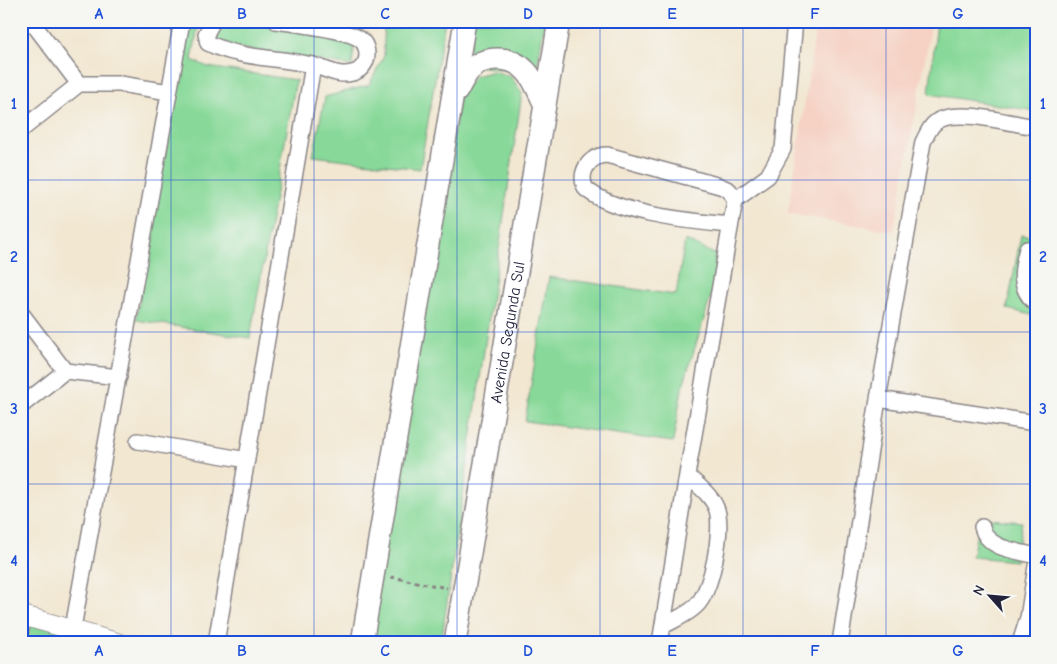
<svg xmlns="http://www.w3.org/2000/svg" width="1057" height="664" font-family="'Comic Neue',sans-serif">
<style>
.built{fill:#f6d2c4}
.green{fill:#88d999;stroke:#557e6a}
.lines{fill:none;stroke-linecap:round;stroke-linejoin:round}
.minor-casing{stroke:#8a8486;stroke-width:18}
.tertiary-casing{stroke:#8a8486;stroke-width:21}
.secondary-casing{stroke:#8a8486;stroke-width:24}
.path{stroke:#8a8486;stroke-width:3;stroke-dasharray:4 4;stroke-linecap:butt}
.minor{stroke:#fff;stroke-width:15}
.tertiary{stroke:#fff;stroke-width:19}
.secondary{stroke:#fff;stroke-width:21}
.grid{fill:none;stroke:#1d4ed8;stroke-width:1;stroke-opacity:0.55}
.labels{text-anchor:middle;stroke-width:4.5;stroke-linejoin:round;paint-order:stroke}
.street-label{font-size:16px;fill:#22223b;stroke:#f6f6f2}
.neatline{fill:none;stroke:#1d4ed8;stroke-width:2}
.grid-label{font-size:16px;text-anchor:middle;font-weight:bold;fill:#1d4ed8}
</style>
<rect width="100%" height="100%" fill="#f6f6f2"/>
<filter id="ink" filterUnits="userSpaceOnUse"><feTurbulence type="fractalNoise" baseFrequency=".02" numOctaves="2"/><feDisplacementMap in="SourceGraphic" scale="10" xChannelSelector="R" yChannelSelector="G"/><feConvolveMatrix kernelMatrix="1 2 1 2 8 2 1 2 1" color-interpolation-filters="sRGB"/></filter>
<filter id="wash" filterUnits="userSpaceOnUse"><feTurbulence type="fractalNoise" baseFrequency=".0096" numOctaves="4" result="noise"/><feDisplacementMap in="SourceGraphic" scale="20" xChannelSelector="R" yChannelSelector="G"/><feGaussianBlur stdDeviation="1.12" result="paint"/><feColorMatrix in="noise" values="0 0 0 0 0 0 0 0 0 0 0 0 0 0 0 0 0 1.4 0 .05"/><feComposite in="paint" operator="in"/></filter>
<g filter="url(#wash)">
<rect width="100%" height="100%" fill="#f2e7d1"/>
<path class="built" d="M817 21H932L894 231 788 214Z"/>
<path class="green" d="M189 21H199L192 60 208 67 296 80 250 338 136 320Z
M217 21H268L355 40 352 66 214 44Z
M362 21H445L420 169 313 156 325 97 369 85 384 56V30Z
M474 21H545L536 73 467 65Z
M937 21 1036 23V111L929 94Z
M494 71 511 77 522 93 441 643H369L460 94 475 76Z
M1021 235 1036 237V316L1007 309Z
M685 240 723 258 682 389 673 442 525 421 549 277 676 295Z
M980 518 1022 522 1016 561 972 557Z
M24 615 118 643H21Z"/>
</g>
<g filter="url(#ink)">
<g class="lines">
<g class="minor-casing">
<path id="minor" d="M31 21 79 84
M213 21 206 34 208 43C239 59 278 57 312 65 325 68 338 77 352 73 359 72 363 67 366 61 368 54 367 45 361 40 347 29 295 24 276 21
M21 130 79 84H120L169 92
M735 200 768 176 783 149 795 21
M1027 249C1021 271 1018 288 1036 304
M21 313 65 371 119 377
M878 399 1036 423
M21 406 65 371
M138 441 247 460
M982 527C988 550 1015 550 1036 556
M663 626C674 620 687 615 696 606 712 591 723 531 717 510 712 495 697 485 687 475
M73 628 182 21
M21 630 24 615
M216 643 313 65
M660 643 687 475 735 200 729 190 720 186 607 155C590 155 577 173 586 189 617 215 691 221 730 225
M840 643 878 399 923 142C927 135 929 127 936 122 955 107 1012 124 1036 127
M1020 643 1028 618 1036 566"/>
</g>
<g class="tertiary-casing">
<path id="tertiary" d="M21 615 118 643"/>
</g>
<g class="secondary-casing">
<g id="secondary">
<path d="M457 91C461 84 464 77 469 71 484 55 511 55 526 71 535 80 539 94 545 105"/>
<path d="M362 643 465 21"/>
<path id="s1" d="M455 643 559 21"/>
</g>
</g>
<path class="path" d="M391 577 447 588"/>
<use href="#minor" class="minor"/>
<use href="#tertiary" class="tertiary"/>
<use href="#secondary" class="secondary"/>
</g>
</g>
<path class="grid" d="M171 21V643M314 21V643M457 21V643M600 21V643M743 21V643M886 21V643M21 180H1036M21 332H1036M21 484H1036"/>
<g class="labels">
<g class="street-label">
<text dy="6" stroke="none"><textPath href="#s1" startOffset="315">Avenida Segunda Sul</textPath></text>
</g>
</g>
<rect width="1057" height="664" fill="none" stroke="#f6f6f2" stroke-width="55"/>
<g transform="translate(990 596) rotate(297)" stroke="#f6f6f2" stroke-width="4" paint-order="stroke">
<path d="M0-4L9 19L0 12L-9 19Z" fill="#22223b"/>
<text y="-8" font-size="14" font-weight="bold" text-anchor="middle" fill="#22223b">N</text>
</g>
<rect x="28" y="28" width="1002" height="608" class="neatline"/>
<g class="grid-label">
<text x="99" y="19">A</text>
<text x="242" y="19">B</text>
<text x="385" y="19">C</text>
<text x="528" y="19">D</text>
<text x="672" y="19">E</text>
<text x="815" y="19">F</text>
<text x="958" y="19">G</text>
<text x="14" y="109">1</text>
<text x="1043" y="109">1</text>
<text x="14" y="262">2</text>
<text x="1043" y="262">2</text>
<text x="14" y="414">3</text>
<text x="1043" y="414">3</text>
<text x="14" y="566">4</text>
<text x="1043" y="566">4</text>
<text x="99" y="656">A</text>
<text x="242" y="656">B</text>
<text x="385" y="656">C</text>
<text x="528" y="656">D</text>
<text x="672" y="656">E</text>
<text x="815" y="656">F</text>
<text x="958" y="656">G</text>
</g>
</svg>
